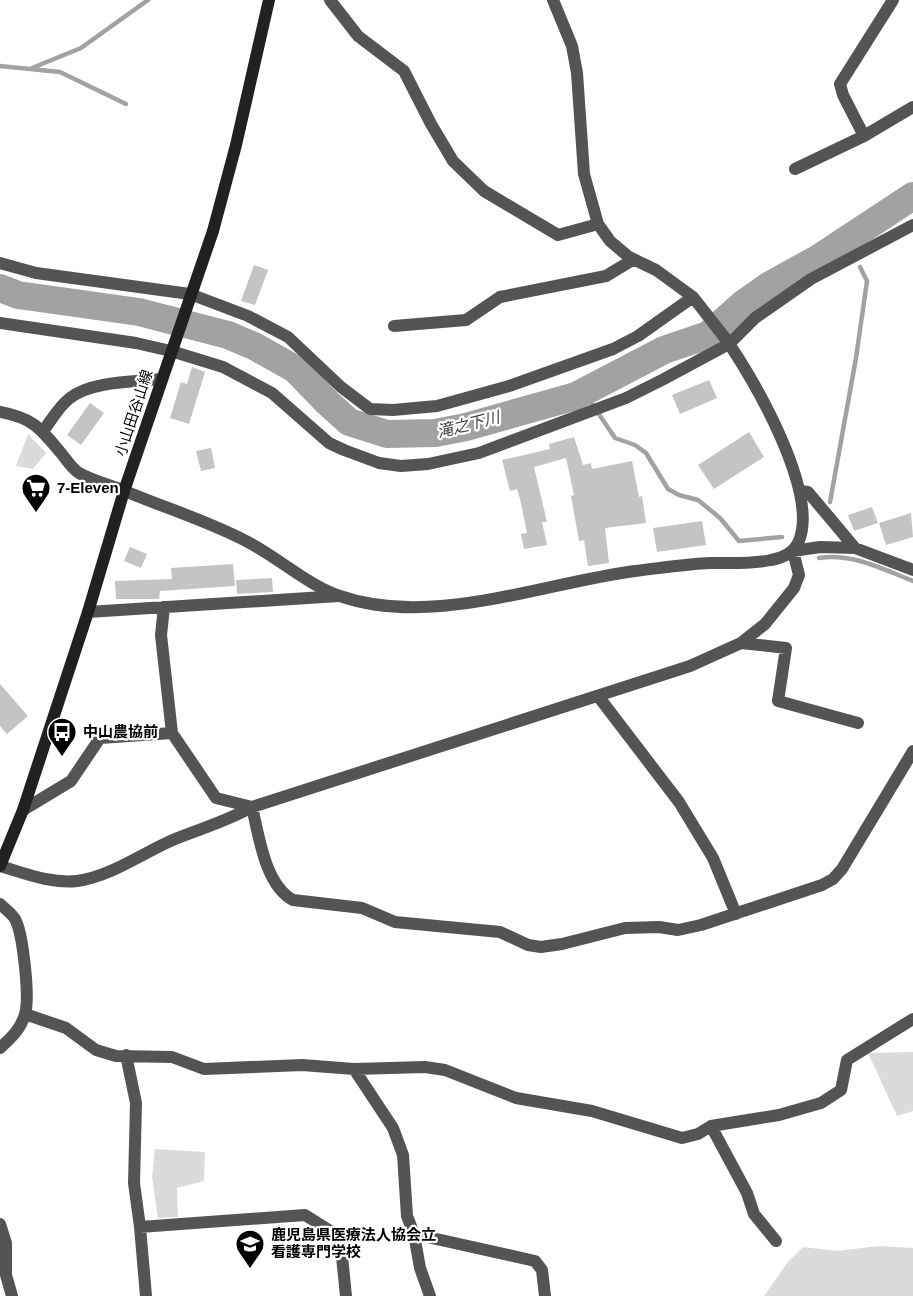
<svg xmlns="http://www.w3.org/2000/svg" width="913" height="1296" font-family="Helvetica,'Noto Sans JP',sans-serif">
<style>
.green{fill:#dbdbdb}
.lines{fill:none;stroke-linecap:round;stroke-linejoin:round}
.stream{stroke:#a2a2a2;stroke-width:4.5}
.river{stroke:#a2a2a2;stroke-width:28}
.building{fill:#c4c4c4}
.minor{stroke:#545454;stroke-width:12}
.tertiary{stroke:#545454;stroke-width:12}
.secondary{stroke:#212121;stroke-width:12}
.labels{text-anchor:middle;stroke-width:4.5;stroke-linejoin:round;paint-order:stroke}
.street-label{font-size:15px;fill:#000;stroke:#fff}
.poi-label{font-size:15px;font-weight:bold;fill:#000;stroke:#fff;text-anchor:start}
.water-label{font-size:16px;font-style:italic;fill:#434343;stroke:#fff}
</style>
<rect width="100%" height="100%" fill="#fff"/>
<path class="green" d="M28 434 46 453 33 469 16 466Z
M913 1052V1111L897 1116 868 1053Z
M155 1149 205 1152 204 1181 177 1188 178 1217 158 1218 152 1177Z
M879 1246 913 1248V1296H764L788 1262 803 1247 837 1251Z"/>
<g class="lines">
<path class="stream" d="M0 66 60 72 126 104
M32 68 81 48 148 0
M847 239 849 244
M584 392 615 438 635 445 646 453 668 489 679 495 698 500 720 518 739 541 782 537
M830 502 856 358 867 281 860 267
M819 558C853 553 882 569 913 581"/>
<path class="river" d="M0 288 18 295 139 312 228 335 254 346 295 369 327 402 349 422 387 434 435 433 466 427 576 396 664 350 708 335 743 304 770 285 819 258 913 196"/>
</g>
<path class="building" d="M254 265 268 270 255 305 241 301Z
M192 367 205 372 189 424 170 418 181 382 187 384Z
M709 380 717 398 680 414 672 395Z
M90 403 104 413 81 445 67 435Z
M749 432 764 457 714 489 698 465Z
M574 437 583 465 591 463 592 469 632 461 639 497 642 496 646 523 605 528 609 563 588 566 584 540 579 541 571 496 574 495 566 458 534 467 547 522H542L547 545 524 549 521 534 527 533 520 499 517 489 510 491 502 460 550 449 549 444Z
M211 448 215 468 201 471 196 451Z
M872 507 878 523 854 531 848 515Z
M911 513 913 537 886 545 879 523Z
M702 521 706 545 657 552 653 528Z
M130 547 147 554 141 568 124 561Z
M233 564 235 586 160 591 159 599H116L115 581 172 579 171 568Z
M272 578 273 592 237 594 236 580Z
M0 684 28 716 7 734 0 726Z"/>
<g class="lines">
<path class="minor" d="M330 0 358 36 404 71 431 124 453 161 484 191 558 235 598 224
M553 0 572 46 577 73 584 174 598 224 610 241 629 257 656 270 693 297 725 338
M864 136 843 95 840 84 893 0
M795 169 864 136 913 107
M0 263 36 273 190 294 248 316 288 337 341 387 370 409 393 410 437 406 509 386 613 349 638 336 693 297
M0 323 136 343 171 351 223 367 272 393 329 443 344 450 379 463 401 466 428 464 479 453 626 398 662 380 729 344 755 318 811 279 913 225
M394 326 466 320 500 297 606 276 634 259
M43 431C51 421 59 406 70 398 92 381 134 382 161 379
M800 491 808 492 855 548
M164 607 161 635 172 733 216 798 252 807C259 836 265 885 293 900L362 908 395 922 500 932 528 945 541 947 562 944 625 928 659 927 678 930 701 925 822 885 833 879 842 869 913 751
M88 612 339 596
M741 643 786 648 778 701 858 723
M598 696 679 802 713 858 736 914
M23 810 71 781 100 738 172 733
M0 866C24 873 51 884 77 881 110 877 144 852 175 839 202 828 225 822 252 807L690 666 741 643 765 624 794 588 799 575 793 551 820 547 855 548 913 570
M0 904C5 909 14 915 16 921 23 936 30 998 25 1014 21 1029 11 1038 0 1048
M25 1014 66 1028 96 1050 116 1056 172 1057 204 1069 302 1065 354 1069 425 1067 445 1070 516 1098 592 1111 682 1138 698 1134 711 1126 779 1115 821 1103 841 1090 847 1060 913 1019
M126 1055 136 1103 134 1183 140 1227 146 1296
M354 1069 393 1128 403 1155 407 1216 414 1234 535 1261 542 1270 545 1296
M711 1126 747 1193 754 1214 776 1241
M0 1224 6 1243V1275L12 1296
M140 1227 305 1215 340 1237 346 1296
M414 1234 420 1268 430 1296"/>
<path class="tertiary" d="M0 412C33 418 40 428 61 453 66 459 72 469 79 473 91 480 107 484 120 489 162 507 206 520 246 541 276 556 309 586 340 596 431 628 543 583 635 571 661 568 686 564 711 563 731 563 752 564 771 560 782 558 793 553 798 543 821 495 754 379 725 338"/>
<path class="secondary" d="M0 866 23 810 88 612 124 491 213 231 236 145 269 0"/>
</g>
<defs>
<g id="supermarket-pin" transform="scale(1.5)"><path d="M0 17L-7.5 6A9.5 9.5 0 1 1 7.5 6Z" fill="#000" stroke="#fff"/><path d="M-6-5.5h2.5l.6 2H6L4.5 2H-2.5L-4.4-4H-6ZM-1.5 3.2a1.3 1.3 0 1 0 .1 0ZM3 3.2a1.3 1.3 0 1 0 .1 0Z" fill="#fff"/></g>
<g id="bus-pin" transform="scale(1.5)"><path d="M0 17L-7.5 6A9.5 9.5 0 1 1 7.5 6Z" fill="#000" stroke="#fff"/><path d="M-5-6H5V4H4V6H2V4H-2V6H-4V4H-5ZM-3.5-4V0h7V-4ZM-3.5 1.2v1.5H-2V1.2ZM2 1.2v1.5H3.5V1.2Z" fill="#fff"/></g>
<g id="university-pin" transform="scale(1.5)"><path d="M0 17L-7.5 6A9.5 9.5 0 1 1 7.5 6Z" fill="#000" stroke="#fff"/><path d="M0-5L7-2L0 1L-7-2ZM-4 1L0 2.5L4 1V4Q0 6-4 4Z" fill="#fff"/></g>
</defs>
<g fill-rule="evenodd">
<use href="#supermarket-pin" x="36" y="488"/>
<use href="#bus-pin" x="62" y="732"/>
<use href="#university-pin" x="250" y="1244"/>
</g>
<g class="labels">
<g class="street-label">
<text transform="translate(134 413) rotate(-72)" y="5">小山田谷山線</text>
</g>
<g class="poi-label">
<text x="57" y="493">7-Eleven</text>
<text x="83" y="737">中山農協前</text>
<text x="271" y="1240">鹿児島県医療法人協会立<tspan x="271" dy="17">看護専門学校</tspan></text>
</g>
<g class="water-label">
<text transform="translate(468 424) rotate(-14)" y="6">滝之下川</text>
</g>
</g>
</svg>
